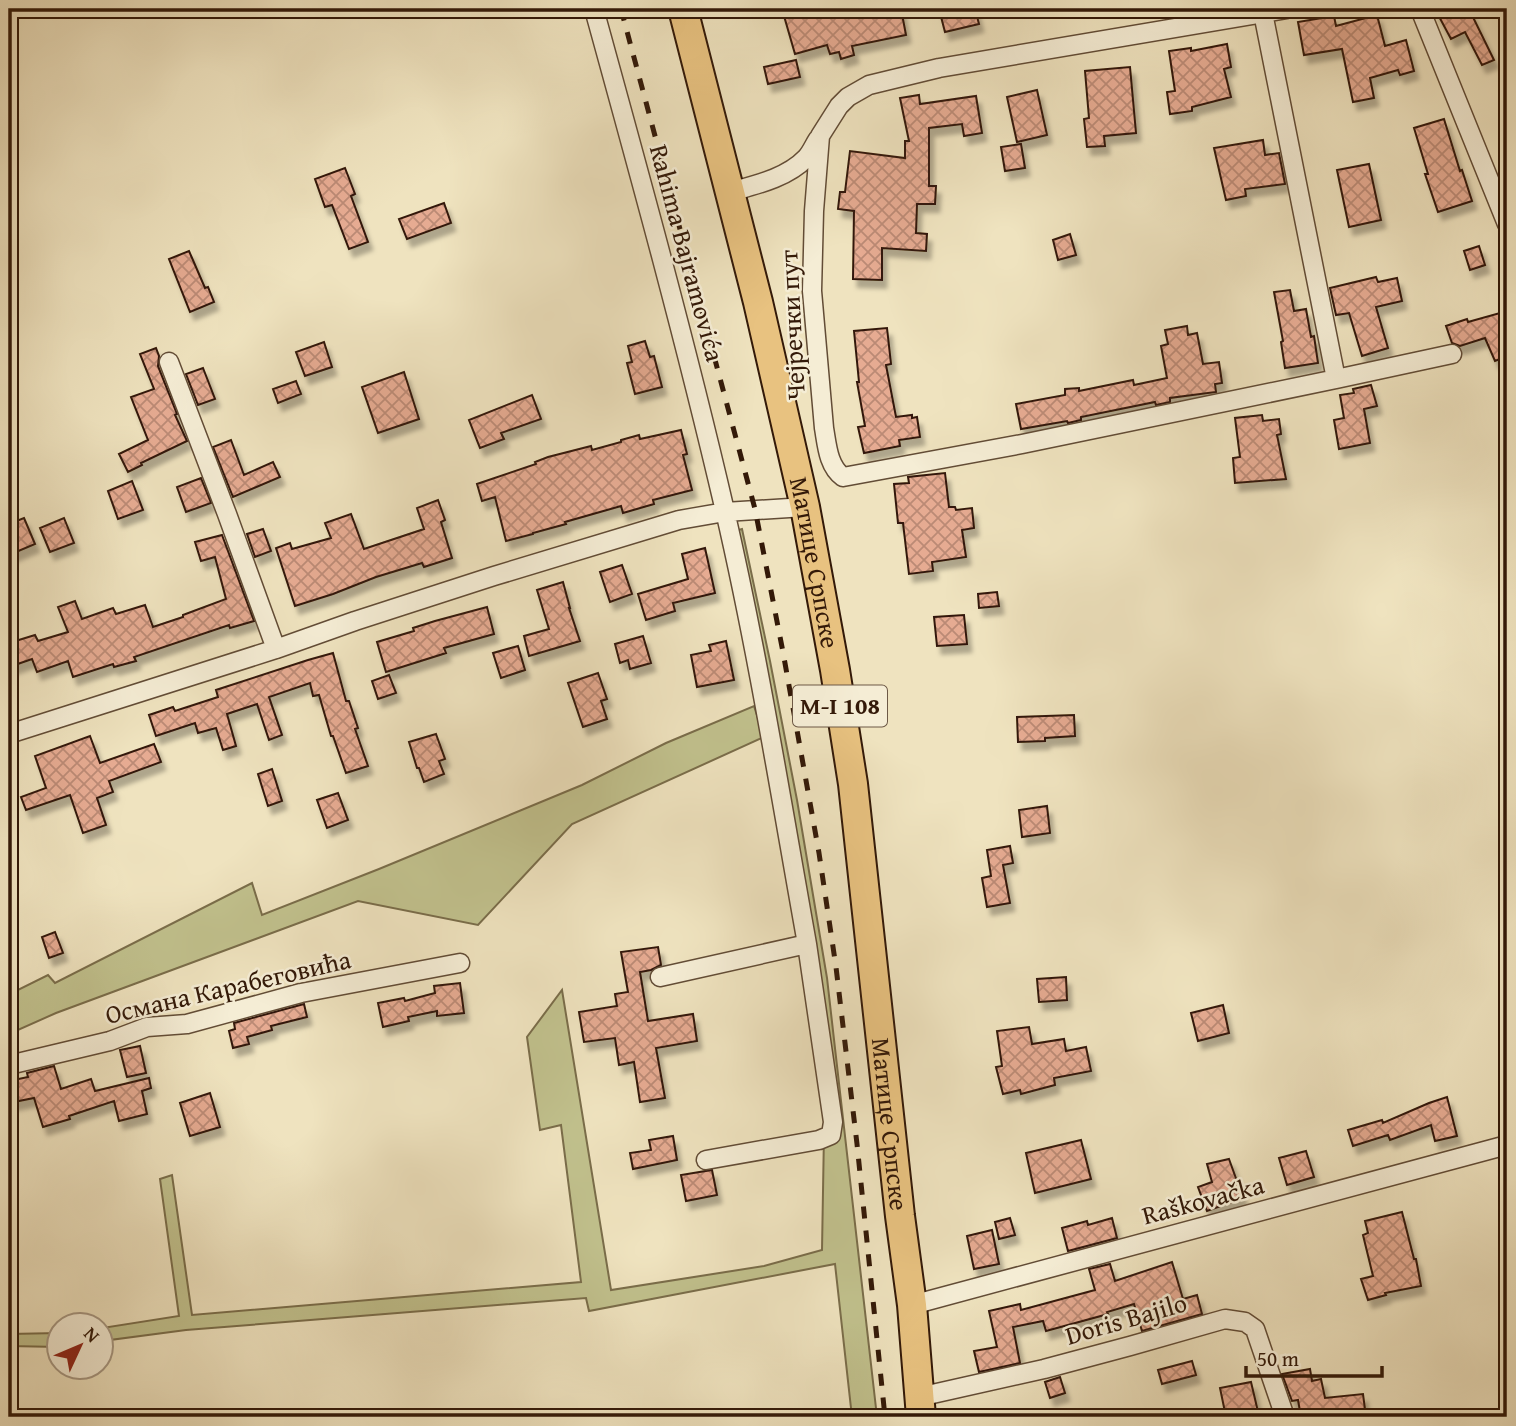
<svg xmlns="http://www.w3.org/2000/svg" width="1516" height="1426" font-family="'Gentium Book Plus',serif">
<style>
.green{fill:#c1c18d;stroke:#7a6d4a;stroke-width:2}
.building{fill:url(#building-cross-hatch);stroke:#331908;stroke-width:2;filter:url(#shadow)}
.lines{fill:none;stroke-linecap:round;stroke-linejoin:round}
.street-casing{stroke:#624c36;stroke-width:21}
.primary-casing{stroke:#331908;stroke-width:32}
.street{stroke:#f5edd5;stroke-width:18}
.primary{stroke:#e8c280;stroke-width:28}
.rail{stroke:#331908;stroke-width:5;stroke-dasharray:12 12;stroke-linecap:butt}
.labels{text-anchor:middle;stroke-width:5;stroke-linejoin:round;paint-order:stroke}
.shield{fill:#f5edd5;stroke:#6d5946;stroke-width:2}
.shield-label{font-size:24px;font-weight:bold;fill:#331908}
.street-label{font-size:26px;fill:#331908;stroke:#f5edd5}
</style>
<defs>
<pattern id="building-cross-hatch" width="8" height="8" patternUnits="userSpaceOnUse" patternTransform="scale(1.75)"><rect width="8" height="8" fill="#e6ab92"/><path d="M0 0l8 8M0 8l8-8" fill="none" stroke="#bb8a75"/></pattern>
<filter id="shadow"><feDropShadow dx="4.5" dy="8" stdDeviation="2" flood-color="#0004"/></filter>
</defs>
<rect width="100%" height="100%" fill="#efe3bf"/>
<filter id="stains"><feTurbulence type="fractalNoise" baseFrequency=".00286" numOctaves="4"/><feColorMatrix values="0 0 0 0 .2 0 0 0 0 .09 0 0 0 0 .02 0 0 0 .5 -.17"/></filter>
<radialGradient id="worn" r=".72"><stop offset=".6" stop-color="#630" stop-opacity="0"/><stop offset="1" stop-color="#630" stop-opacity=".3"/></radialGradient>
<path class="green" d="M742 529 770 661 797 800 827 978 877 1417H852L835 1264 589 1311 586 1298 186 1330 102 1341V1328L179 1316 160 1179 172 1175 192 1315 581 1282 561 1125 540 1130 527 1037 562 990 611 1290 764 1266 822 1250 824 1133 834 1132 728 533Z
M754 706 764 737 572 824 478 925 358 901 56 1013 9 1034V992L12 993 48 975 55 983 252 883 262 915 379 869 582 785 666 743Z
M59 1333V1347L9 1346V1334Z"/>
<path class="building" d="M782 9H846L848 17 886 9H901L906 35 852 46 854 55 841 59 839 52 830 54 827 45 795 54Z
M939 9H975L979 24 945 32Z
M1435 9H1469L1494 60 1482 65 1465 32 1451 39Z
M1377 15 1385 46 1406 40 1414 71 1400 75 1398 70 1370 78 1374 98 1353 102 1342 49 1304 55 1298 22 1334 16 1336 26Z
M1227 44 1231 67 1224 69 1231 97 1192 107V111L1170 114 1167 92 1175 91 1169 51 1191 48V51Z
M796 60 800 77 768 84 764 67Z
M1130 67 1136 133 1104 136 1105 146 1087 147 1084 119 1089 118 1085 71Z
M1037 90 1047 135 1017 142 1007 97Z
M919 95 920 104 976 96 982 133 964 136 962 124 929 128V186H936L935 204H917L916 233 927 234 926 251 882 248V280L853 279 854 211 838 209 840 192H845L850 151 905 158V141H909L900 98Z
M1444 119 1460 171 1462 170 1472 201 1438 212 1425 174H1428L1414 128Z
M1263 140 1265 155 1279 153 1285 184 1245 189 1246 196 1226 200 1214 148Z
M1021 144 1025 168 1005 171 1001 147Z
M1369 164 1381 220 1349 227 1337 170Z
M345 168 355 194 351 196 368 242 349 249 332 205 325 207 315 179Z
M444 203 451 223 407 239 399 219Z
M1070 234 1076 255 1058 260 1053 240Z
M1479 246 1485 265 1470 270 1464 251Z
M189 251 205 288 208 287 214 302 190 312 169 259Z
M1376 277 1378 282 1397 278 1402 301 1376 307 1388 348 1362 356 1349 313 1336 315 1330 288Z
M1290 290 1294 311 1306 309 1311 337 1314 336 1318 363 1285 368 1281 342 1283 341 1274 292Z
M1507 311V356L1495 361 1485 338 1460 346 1452 343 1446 326 1467 319 1468 322Z
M1187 326 1188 335 1197 333 1203 364 1219 362 1222 383 1215 384 1216 392 1170 398V402L1156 405 1155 402 1081 417V420L1068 423 1067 421 1021 429 1016 404 1065 395V389L1079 388V391L1133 380 1134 385 1167 378 1161 346 1168 344 1165 330Z
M887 328 891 364 886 365 896 417 912 415V418L917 417 920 437 899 440 900 446 864 453 858 427 865 426 857 382H859L854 331Z
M645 341 650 357 654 356 662 387 635 394 627 363 632 362 628 346Z
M324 342 332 367 305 376 296 352Z
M156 348 159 356 158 366 177 414 175 415 187 441 141 463 142 465 128 472 119 454 148 440 131 397 154 389 140 354Z
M203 368 215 399 198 405 186 374Z
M404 372 419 419 378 433 362 387Z
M296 381 301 394 278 403 273 389Z
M1371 385 1377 406 1364 409 1370 443 1339 449 1334 420 1344 418 1340 395 1354 393 1353 389Z
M532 395 541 419 501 433 504 439 480 448 469 420Z
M1262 415 1263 421 1279 419 1281 434 1277 435 1286 479 1235 483 1233 458 1240 457 1235 418Z
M681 430 687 454 683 455 692 490 653 500 654 504 623 513 621 506 565 522 566 524 533 533V534L506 541 495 497 482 501 477 484 536 464 535 462 548 457 591 446 592 450 621 442V440L639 435 640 439Z
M231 440 244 475 273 462 280 477 233 497 213 447Z
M945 473 949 507H955L956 510 972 508 974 528 962 530 966 557 932 562 933 571 909 574 903 523H898L894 484 909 483 908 477Z
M201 478 211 503 186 512 177 487Z
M132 481 143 510 118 519 108 491Z
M438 500 445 520 441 522 452 558 424 567 422 563 376 577 333 594 295 606 276 548 290 543 292 549 331 538 325 523 351 514 364 549 424 529 417 508Z
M24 518 35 544 9 555V524Z
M64 518 74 543 50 552 40 528Z
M263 529 271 551 255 557 247 534Z
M222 535 254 621 230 628 229 625 134 657 136 661 114 667 113 664 73 677 68 661 37 672 32 659 9 667V643L35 635 38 641 68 632 58 607 75 601 82 619 113 608 116 614 145 605 153 627 183 617V615L226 599 215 557 201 561 195 542Z
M705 548 715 593 673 603 675 611 646 620 638 594 688 579 682 554Z
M622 565 632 594 610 602 600 572Z
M563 582 570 608H569L580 641 529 656 524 636 549 629 537 590Z
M997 592 999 606 979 608 978 594Z
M487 607 494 634 444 648 446 653 386 672 377 642 414 631 413 628 435 621Z
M964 615 967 644 937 646 934 617Z
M643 636 651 663 630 669 628 660 620 663 615 644Z
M726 641 734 680 697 687 691 655 711 651 709 645Z
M518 646 525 670 501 678 493 653Z
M333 653 346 701H349L358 728 355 729 368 766 346 773 333 736H331L319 695 313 696 310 683 269 697 282 735 269 740 257 704 227 714 236 746 223 750 216 728 198 733 195 723 156 736 149 715 173 707 175 711 218 697 216 690 308 660Z
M598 673 607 699 601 701 607 719 583 727 568 683Z
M389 675 396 693 378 699 372 681Z
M1074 715 1075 736 1045 738V741L1018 742 1017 717Z
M436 734 445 759 439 761 444 774 424 782 419 768H417L409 742Z
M90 736 100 763 154 744 161 762 109 781 113 792 97 798 106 825 83 833 70 795 26 810 21 797 46 788 35 756Z
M272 769 282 801 268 806 258 774Z
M338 793 348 820 327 828 317 800Z
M1047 806 1050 833 1022 837 1019 810Z
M1010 846 1013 863 1003 865 1010 903 987 907 982 878 991 876 987 850Z
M55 932 63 953 49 958 42 937Z
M658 947 661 965 651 970 640 972 648 1021 693 1014 697 1041 656 1048 665 1098 640 1102 634 1062 619 1065 615 1038 584 1042 579 1012 617 1006 615 994 628 992 621 952Z
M1066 977 1067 1000 1039 1002 1037 979Z
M460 983 464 1013 437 1016V1011L408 1017 409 1021 383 1027 378 1003 404 998 405 1001 435 993 434 986Z
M304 1004 307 1017 271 1026 272 1030 247 1037 249 1044 233 1048 229 1031 235 1029 234 1023Z
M1223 1005 1229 1033 1198 1041 1191 1013Z
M1029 1027 1032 1044 1064 1039 1066 1051 1086 1047 1091 1071 1054 1078 1055 1085 1021 1094 1020 1090 1003 1094 996 1067 1002 1066 997 1031Z
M140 1046 146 1073 127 1077 120 1050Z
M54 1066 61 1089 91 1079 95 1091 149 1078 151 1088 142 1091 147 1114 119 1121 114 1101 69 1116 70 1119 43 1127 34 1098 9 1103V1081L28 1077 27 1073Z
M210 1093 220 1127 190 1136 180 1103Z
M1447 1097 1457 1136 1435 1141 1431 1125 1390 1140 1388 1135 1353 1146 1348 1130 1382 1120 1383 1123 1429 1103Z
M673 1136 677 1160 633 1169 630 1153 651 1150 649 1140Z
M1081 1140 1091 1179 1035 1193 1026 1153Z
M1306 1151 1314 1177 1287 1185 1279 1158Z
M1229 1159 1243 1198 1207 1211 1198 1187 1212 1182 1207 1164Z
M712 1170 717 1195 686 1201 681 1175Z
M1402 1212 1414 1259H1416L1421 1286 1385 1293 1386 1295 1368 1300 1361 1279 1373 1276 1363 1235 1368 1233 1365 1221Z
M1010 1218 1015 1235 999 1239 995 1222Z
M1112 1218 1117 1238 1068 1251 1062 1228 1087 1221 1088 1225Z
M992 1230 999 1264 974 1269 967 1236Z
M1172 1262 1183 1299 1197 1295 1202 1314 1142 1331 1134 1304 1107 1312 1108 1314 1046 1331 1043 1321 1013 1327 1020 1363 979 1372 974 1351 997 1347 989 1311 1020 1304 1021 1310 1095 1290 1089 1269 1110 1264 1115 1281Z
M1192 1361 1196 1375 1162 1384 1158 1370Z
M1310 1369 1312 1381 1321 1379 1325 1398 1363 1394 1366 1417H1301L1298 1400 1292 1401 1282 1374Z
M1060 1377 1065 1393 1050 1398 1045 1382Z
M1251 1382 1259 1416 1226 1417 1220 1388Z"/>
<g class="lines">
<g class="street-casing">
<path id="street" d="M594 9C640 176 686 343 725 511 758 654 781 799 807 944L660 977
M1420 9 1507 224
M1263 13 1336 379 1022 444 843 477C828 466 827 445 824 428L812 291 814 211 820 136 839 106 848 97 869 85 939 68 1287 9
M730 192C755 185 787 178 806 158 811 153 814 145 818 139
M169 362 227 514 276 649
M1336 379 1452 354
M9 734 276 649 355 621 494 576 679 520 725 512 805 507
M9 1065 110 1041 147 1027 187 1024 301 993 460 963
M706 1160 819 1140 831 1135 833 1122 807 944
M912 1305 1507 1145
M919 1397 1044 1369 1130 1346 1225 1319 1245 1322 1255 1329 1285 1417"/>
</g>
<g class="primary-casing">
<g id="primary">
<path id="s1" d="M683 9 758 302 805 507 835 670 853 784 900 1216 912 1305 921 1417"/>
</g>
</g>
<use href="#street" class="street"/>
<use href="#primary" class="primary"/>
<path class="rail" d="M621 9 755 509 783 652 819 853 836 967 857 1144 885 1417"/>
</g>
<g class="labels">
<rect class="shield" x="793" y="685.5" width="94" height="41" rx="5"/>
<g class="shield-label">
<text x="840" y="714">M-I 108</text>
</g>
<g class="street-label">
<text transform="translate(687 253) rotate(75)" y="9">Rahima Bajramovića</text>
<text transform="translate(792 325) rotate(-93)" y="9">Чејречки пут</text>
<text dy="9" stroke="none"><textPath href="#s1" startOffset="569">Матице Српске</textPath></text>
<text transform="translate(228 987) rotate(-13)" y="9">Османа Карабеговића</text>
<text dy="9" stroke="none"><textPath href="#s1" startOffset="1136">Матице Српске</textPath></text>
<text transform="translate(1203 1200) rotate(-15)" y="9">Raškovačka</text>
<text transform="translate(1126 1319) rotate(-16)" y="9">Doris Bajilo</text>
</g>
</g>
<rect width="1516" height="1426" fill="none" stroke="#efe3bf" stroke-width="35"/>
<rect x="10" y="10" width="1495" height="1405" fill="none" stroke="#331908" stroke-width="3.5"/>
<rect x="18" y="18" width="1481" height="1391" fill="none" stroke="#331908" stroke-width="2"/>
<g transform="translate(80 1346) rotate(46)"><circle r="33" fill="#f5edd5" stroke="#a79883" stroke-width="2"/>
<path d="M0-5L12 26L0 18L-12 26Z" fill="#8f2418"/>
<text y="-10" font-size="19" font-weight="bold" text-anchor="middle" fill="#331908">N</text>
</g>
<path d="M1246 1366v10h136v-10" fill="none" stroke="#331908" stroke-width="3.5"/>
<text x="1257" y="1366" font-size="21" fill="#331908" stroke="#f5edd5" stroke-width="5" paint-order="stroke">50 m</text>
<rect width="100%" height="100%" filter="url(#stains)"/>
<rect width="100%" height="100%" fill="url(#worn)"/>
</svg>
